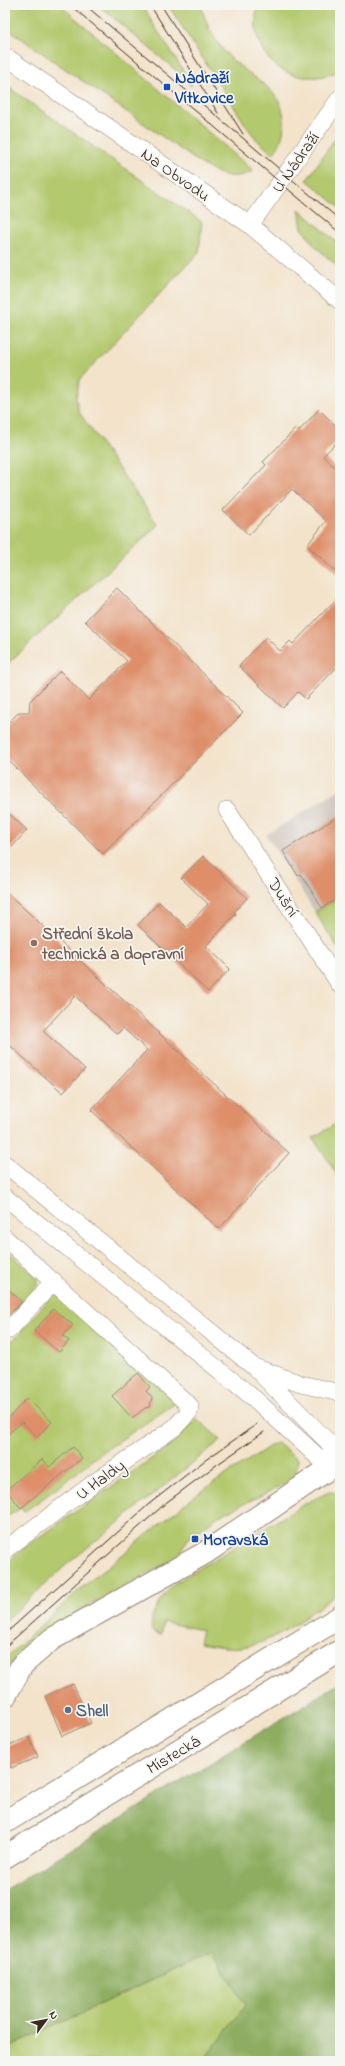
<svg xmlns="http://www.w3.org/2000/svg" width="345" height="2066" font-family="'Indie Flower',sans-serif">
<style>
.industrial{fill:#ccc2b9}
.green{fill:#b3c96e;stroke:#777a46}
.forest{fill:#8ead61;stroke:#646c40}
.building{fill:#de8f6a}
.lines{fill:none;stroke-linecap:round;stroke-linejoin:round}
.minor-casing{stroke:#978674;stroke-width:18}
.highway-casing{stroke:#978674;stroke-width:24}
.minor{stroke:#fff;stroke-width:17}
.highway{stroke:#fff;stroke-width:22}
.tram{stroke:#3b2a1e;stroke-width:1}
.transit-dot{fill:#1a4fb4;stroke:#f6f6f2;stroke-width:1.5}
.education-dot{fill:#8d6e63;stroke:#f6f6f2;stroke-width:1.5}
.service-dot{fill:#5c6f8a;stroke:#f6f6f2;stroke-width:1.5}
.labels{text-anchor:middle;stroke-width:3.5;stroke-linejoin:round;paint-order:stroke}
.transit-label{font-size:17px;font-weight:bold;fill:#164399;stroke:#f6f6f2;text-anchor:start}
.street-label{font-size:17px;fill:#3b2a1e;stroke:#f6f6f2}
.education-label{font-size:17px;font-weight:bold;fill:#785e54;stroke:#f6f6f2;text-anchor:start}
.service-label{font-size:17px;font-weight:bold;fill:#4e5e75;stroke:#f6f6f2;text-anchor:start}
</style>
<rect width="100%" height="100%" fill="#f6f6f2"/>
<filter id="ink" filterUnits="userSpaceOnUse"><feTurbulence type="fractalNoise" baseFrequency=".025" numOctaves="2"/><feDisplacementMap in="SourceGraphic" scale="8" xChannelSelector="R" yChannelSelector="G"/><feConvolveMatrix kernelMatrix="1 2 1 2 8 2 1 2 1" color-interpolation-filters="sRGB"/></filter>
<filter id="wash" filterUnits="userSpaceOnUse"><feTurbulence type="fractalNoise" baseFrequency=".012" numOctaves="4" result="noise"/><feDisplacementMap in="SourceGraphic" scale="16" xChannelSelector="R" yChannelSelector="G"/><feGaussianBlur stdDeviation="0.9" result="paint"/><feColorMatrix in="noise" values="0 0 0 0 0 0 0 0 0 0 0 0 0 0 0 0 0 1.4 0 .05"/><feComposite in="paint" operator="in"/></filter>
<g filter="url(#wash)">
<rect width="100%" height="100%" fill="#f3e3cb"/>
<path class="industrial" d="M340 789V897L315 912 266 835Z"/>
<path class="green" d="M5 5H60L254 171C231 181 220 176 200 163L5 27Z
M98 5H143L152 22 192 84 191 86 184 80 185 78Z
M168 5H201C206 27 218 47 235 62 256 81 286 91 284 126 283 137 280 146 273 154L257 140 247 127Z
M257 5H340V70C310 87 268 74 258 39 254 27 256 16 257 5Z
M5 85 202 222 199 252 80 379 76 398 79 412 158 525 5 666Z
M340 131V208L307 180Z
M299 209 340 245V269L314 245 302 228Z
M340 897V952L315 912Z
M340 1121V1179L313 1138Z
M5 1249 38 1278V1285L14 1312 5 1315Z
M55 1292 177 1402 97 1456 64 1483 24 1512 21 1508 5 1518V1334L13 1341Z
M196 1418 221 1440 66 1565 5 1621V1566L18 1552 171 1445Z
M276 1442 298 1459 295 1479 217 1517 188 1539 178 1557 51 1626 10 1664 5 1676V1659L79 1590 197 1494Z
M329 1492 340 1493V1592C312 1611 275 1644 242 1647 228 1649 213 1645 199 1643L202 1630 164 1622 161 1635 152 1631C147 1617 165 1592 175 1583L308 1502Z
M212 1952 246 2005 203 2061H5V2050L23 2040Z"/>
<path class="forest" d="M340 1683V2061H203L246 2005 212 1952 23 2040 5 2050V1890Z"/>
<g id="blocks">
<path class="building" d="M319 409 340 430V439L323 456 340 472V576L307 545 326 521 292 489 249 535 223 510 266 465 263 462 296 428 299 431Z
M117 588 243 713 103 854 5 757V726L19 712H29L30 701 60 671 89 700 127 661 85 621Z
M340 595V664L306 699 298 692 283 708 239 666 266 637 280 651 290 641 293 644Z
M5 810 27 830 5 855Z
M340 815V897L322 908 301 874 298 876 283 851Z
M203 856 247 898 234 912 236 914 206 946 230 969 208 992 138 925 159 902 186 927 208 904 181 878Z
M5 891 289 1153 219 1229 91 1110 147 1050 123 1028 117 1034 75 996 43 1031 85 1069 63 1093 5 1041Z
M5 1286 22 1302 7 1317H5Z
M53 1309 73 1325 63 1336 69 1341 59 1352 34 1331Z
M138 1373 150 1387 146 1391 152 1398 150 1407 145 1408 132 1418 112 1396Z
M27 1398 52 1422 37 1437 22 1422 5 1437V1422Z
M73 1447 82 1458 21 1508 6 1490 43 1459 49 1467Z
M73 1684 91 1723 62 1736 45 1696Z
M29 1737 38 1757 11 1768 5 1753V1747Z"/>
</g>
</g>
<g filter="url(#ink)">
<use href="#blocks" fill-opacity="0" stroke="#978674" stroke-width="1"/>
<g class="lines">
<g class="minor-casing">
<path id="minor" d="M5 56 250 225 340 301
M250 225 340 98
M227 810 340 985
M5 1164 254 1367 301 1384 340 1393
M5 1197 256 1400 318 1457 338 1463 330 1444 254 1367
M5 1238 190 1406 189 1412 174 1428 95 1482 5 1550
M5 1327 9 1330 54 1281"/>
</g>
<g class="highway-casing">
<path id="highway" d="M5 1696 22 1665 52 1639 205 1553 340 1461
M5 1822 340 1617
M5 1857 340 1651"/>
</g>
<use href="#minor" class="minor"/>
<use href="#highway" class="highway"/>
<path class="tram" d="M70 5 340 233
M85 5 340 220
M150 5 218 113
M161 5 243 134
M5 1634 149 1504 204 1461 257 1424
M5 1647 167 1502 215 1466 264 1432"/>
</g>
</g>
<g class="transit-dot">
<rect x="163" y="83" width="8" height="8" rx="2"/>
<rect x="191" y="1535" width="8" height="8" rx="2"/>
</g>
<circle class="education-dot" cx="34" cy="943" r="4"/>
<circle class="service-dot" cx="68" cy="1710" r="4"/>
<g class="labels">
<g class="transit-label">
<text x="175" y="83">Nádraží<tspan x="175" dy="20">Vítkovice</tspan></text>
<text x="203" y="1545">Moravská</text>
</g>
<g class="street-label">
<text transform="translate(295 162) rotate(-55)" y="6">U Nádraží</text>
<text transform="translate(176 174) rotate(35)" y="6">Na Obvodu</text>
<text transform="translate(284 897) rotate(57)" y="6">Dušní</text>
<text transform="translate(100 1479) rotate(-36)" y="6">U Haldy</text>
<text transform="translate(173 1754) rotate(-31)" y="6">Místecká</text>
</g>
<g class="education-label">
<text x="42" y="939">Střední škola<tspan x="42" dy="20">technická a dopravní</tspan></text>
</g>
<g class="service-label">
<text x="76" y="1716">Shell</text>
</g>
</g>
<rect width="345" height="2066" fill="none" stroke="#f6f6f2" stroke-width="20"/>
<g transform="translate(46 2020) rotate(58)" stroke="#f6f6f2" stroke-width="3" paint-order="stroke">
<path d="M0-3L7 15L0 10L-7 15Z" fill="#3b2a1e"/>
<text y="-6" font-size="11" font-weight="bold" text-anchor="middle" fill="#3b2a1e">N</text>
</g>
</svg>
